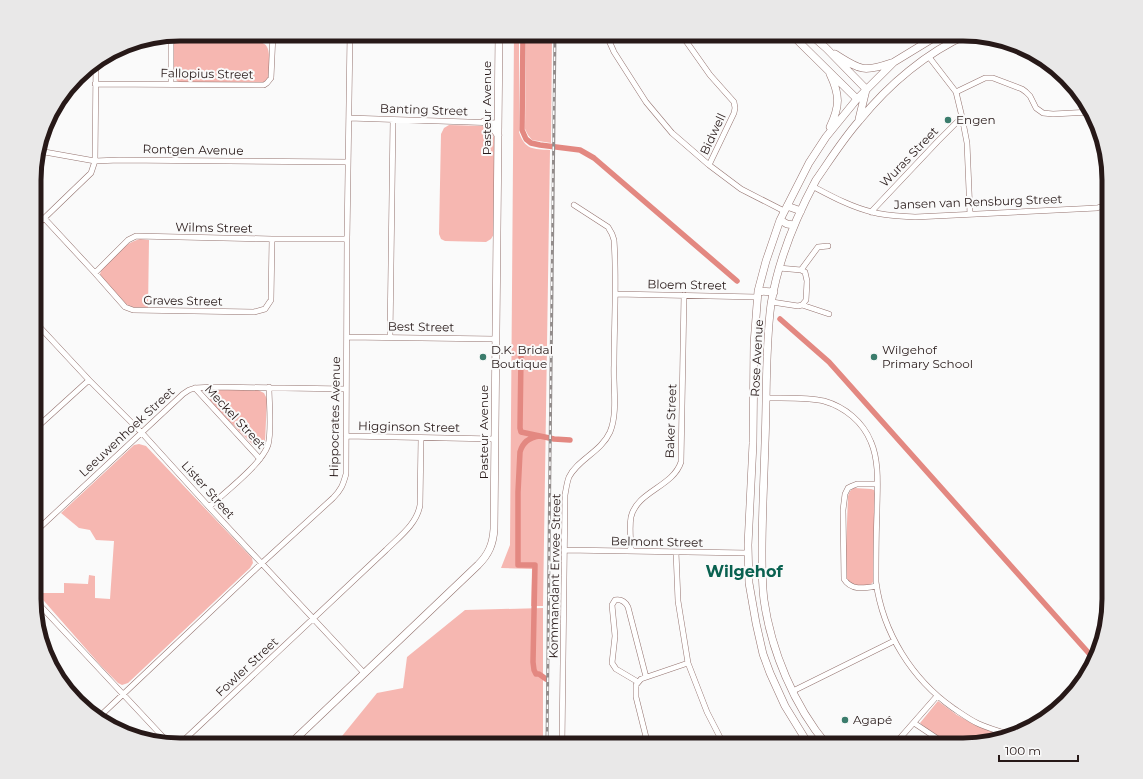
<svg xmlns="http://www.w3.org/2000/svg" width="1143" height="779" font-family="Montserrat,sans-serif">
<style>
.green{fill:#f6b7b1}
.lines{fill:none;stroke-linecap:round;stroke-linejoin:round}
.canal{stroke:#e38881;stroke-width:5.5}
.street-casing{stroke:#94736f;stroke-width:6}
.secondary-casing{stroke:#94736f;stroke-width:8}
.street{stroke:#fff;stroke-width:5}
.secondary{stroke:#fff;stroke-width:7}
.rail-casing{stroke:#928c8b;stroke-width:3}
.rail{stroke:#fafafa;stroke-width:1.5;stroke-dasharray:4.5;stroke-linecap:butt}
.poi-dot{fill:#3b7c6c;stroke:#fafafa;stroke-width:1.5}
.labels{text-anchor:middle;stroke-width:4;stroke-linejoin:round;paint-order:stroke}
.street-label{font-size:12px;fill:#271918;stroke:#fafafa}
.poi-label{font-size:12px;fill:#271918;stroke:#fafafa;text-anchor:start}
.district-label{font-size:16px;font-weight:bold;fill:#096150;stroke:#fafafa}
.rim{fill:none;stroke:#271918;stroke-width:5}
</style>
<rect width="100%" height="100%" fill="#fafafa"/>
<path class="green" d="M180 34H219L259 41C262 43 266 44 267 47 270 51 270 71 269 76 268 79 266 81 263 83H181L177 81 174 76V44L175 35Z
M514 34H519V132C525 150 533 149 550 150L543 606H531L532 569 501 568 510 545Z
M526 34H552L551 143 532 140 528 135 525 129Z
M449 125 484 126 490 129 494 137V234L491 239 486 242 445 241 441 239 439 234 441 134 444 128Z
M140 239 149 240 148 309C141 309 135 309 129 306 119 302 109 287 102 279L100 274 102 268C113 257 124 243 140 239Z
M217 390H258L264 393 267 399 265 442C262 447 259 448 253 445L210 402V396L212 392Z
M139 444 146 446 252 558 253 563 250 568 128 683 122 685 118 683 102 667 37 593H64V583L88 584 89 575 95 576V598L110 599 114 541 96 540 90 530 79 528 61 513 134 445Z
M854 488 871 489 874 490 875 494 874 581C866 591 852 588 845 578L848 496 850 491Z
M543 608V745H342L338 741 377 693 403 688 407 657 465 610Z
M938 701 957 715 975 725 1004 735C992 738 962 748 951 745 943 743 927 729 920 723Z"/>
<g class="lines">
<path class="canal" d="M523 34 522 130 526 139 531 143 540 145 580 150 594 158 737 281
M780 319 829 362 1094 659
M521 356 520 428 521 432 554 439 570 440
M540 436C530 437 523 441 520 452L518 492V565H535L533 662 534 670 536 674H539L546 679"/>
<g class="street-casing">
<path id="street" d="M237 34 273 40
M606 34 614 52 646 102 672 133 709 165 741 189 784 211
M681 34 710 75 734 102 735 108 734 113 709 165
M929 57 956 92 962 117 967 143 970 214
M95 84 264 85 267 83 271 78 273 34
M171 84V44L173 35
M956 92 985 78H993L1022 89 1026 92 1030 96 1036 108 1043 113 1053 114 1091 112
M349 118 498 123
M39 151 95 161 119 160 348 162
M812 186C831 196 851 207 872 212 886 216 900 216 915 217L1097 208 1103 206C1112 193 1107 175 1106 160
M871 212 938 141 962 117
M44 218 95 273 125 307 133 310 254 312 265 309 271 300 272 239
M35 227 91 173 95 161 96 63
M801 270 818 247 828 246
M95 273 128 240 136 236 272 239H347
M616 294 757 297
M772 302 798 306 802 305 806 300 807 281 805 272 801 270 779 268
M802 305 829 314
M35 322 89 380 142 433 209 507 364 673
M347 337 495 339
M390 337 393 120
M195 388 260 459
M766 398C784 398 808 397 824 401 845 407 863 422 871 442 880 463 877 490 877 512 876 535 876 559 876 582 883 633 912 679 953 708 962 714 970 720 979 724 988 728 998 731 1008 734
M35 429 89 380
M346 436 495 439
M209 507C224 493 262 464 268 445 272 432 269 402 269 387
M35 532 183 394 189 390 195 388 214 387 346 389
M565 550 748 553
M631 551C631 540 629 528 631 517 637 491 673 487 681 462L684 295
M676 552 678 601 688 663 707 712 724 745
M877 586C865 588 851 591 844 579L843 510 845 494 848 488 852 486 857 484H877
M35 600 163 737C169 742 175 743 183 741L386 550C399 537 417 524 420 505L421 438
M638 682 616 669 612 663 615 636 612 605 615 600C621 599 625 601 628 607L646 677
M793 691 894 641
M98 718 262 563 333 498C341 490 343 485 346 474L347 239 350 34
M914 723 947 745
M562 745 565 495C566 489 567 482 569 477 578 459 601 452 610 432 618 413 613 386 614 365 614 323 617 282 614 240L612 234 608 227 574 205
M648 745 636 697V685L641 679 688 663
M894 745 937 696"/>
</g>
<g class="secondary-casing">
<path id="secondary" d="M791 34 857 99
M810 34 826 48 866 89
M835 54C859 69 862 73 891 63
M830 74C840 95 840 106 830 127
M859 119 866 90
M484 122 492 126 498 135
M787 206 801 211
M780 220 787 224 794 225
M758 291 774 292
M289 745 478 565C489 554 493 544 494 529L499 34
M809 745 785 706 770 673 763 654 756 623 749 583 748 545 753 443 754 344 758 291 766 261 780 220 809 163 826 137 857 99 894 62 940 34
M827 745C794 706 771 650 764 600 762 584 762 567 762 552 762 515 764 479 765 443 767 397 765 350 771 304 778 261 795 219 816 180 830 160 843 139 859 121 888 85 926 53 968 34"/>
</g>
<use href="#street" class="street"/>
<use href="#secondary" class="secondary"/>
<g class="rail-casing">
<path id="rail" d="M547 745C550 508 551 271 555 34"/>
</g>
<use href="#rail" class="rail"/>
</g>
<g class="poi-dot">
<circle cx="948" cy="120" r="4"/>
<circle cx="483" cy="357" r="4"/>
<circle cx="874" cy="357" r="4"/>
<circle cx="845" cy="720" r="4"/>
</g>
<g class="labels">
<g class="street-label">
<text transform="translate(207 74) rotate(1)" y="4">Fallopius Street</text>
<text transform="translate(487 108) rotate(-90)" y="4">Pasteur Avenue</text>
<text transform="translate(424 110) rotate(2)" y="4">Banting Street</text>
<text transform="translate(713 134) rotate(-65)" y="4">Bidwell</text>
<text transform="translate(193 150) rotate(1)" y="4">Rontgen Avenue</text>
<text transform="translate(909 157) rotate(-46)" y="4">Wuras Street</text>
<text transform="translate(978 202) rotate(-2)" y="4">Jansen van Rensburg Street</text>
<text transform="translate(214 228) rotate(1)" y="4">Wilms Street</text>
<text transform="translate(687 285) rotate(1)" y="4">Bloem Street</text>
<text transform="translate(183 301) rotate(1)" y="4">Graves Street</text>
<text transform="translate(421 327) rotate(1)" y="4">Best Street</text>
<text transform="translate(757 358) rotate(-87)" y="4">Rose Avenue</text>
<text transform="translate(235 417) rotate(47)" y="4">Meckel Street</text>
<text transform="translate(335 417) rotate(-89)" y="4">Hippocrates Avenue</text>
<text transform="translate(671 421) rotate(-88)" y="4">Baker Street</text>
<text transform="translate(409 427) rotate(1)" y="4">Higginson Street</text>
<text transform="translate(127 432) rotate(-43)" y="4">Leeuwenhoek Street</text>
<text transform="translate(484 432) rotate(-90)" y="4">Pasteur Avenue</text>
<text transform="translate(208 490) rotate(48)" y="4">Lister Street</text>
<text transform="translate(657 542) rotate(1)" y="4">Belmont Street</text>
<text transform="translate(555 576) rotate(-89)" y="4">Kommandant Erwee Street</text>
<text transform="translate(247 667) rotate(-43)" y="4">Fowler Street</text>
</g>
<g class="poi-label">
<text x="956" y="124">Engen</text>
<text x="491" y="354">D.K. Bridal<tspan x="491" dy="14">Boutique</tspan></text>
<text x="882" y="354">Wilgehof<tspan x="882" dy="14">Primary School</tspan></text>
<text x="853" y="724">Agapé</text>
</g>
<g class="district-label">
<text x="744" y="577">Wilgehof</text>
</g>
</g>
<path d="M0 0H1143V779H0ZM180 41H963A139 139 0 0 1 1102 180V599A139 139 0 0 1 963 738H180A139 139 0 0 1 41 599V180A139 139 0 0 1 180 41Z" fill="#e9e8e8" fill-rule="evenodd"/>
<path class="rim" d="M180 41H963A139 139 0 0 1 1102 180V599A139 139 0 0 1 963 738H180A139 139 0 0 1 41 599V180A139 139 0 0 1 180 41Z"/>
<path d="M999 755v6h79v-6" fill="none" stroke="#271918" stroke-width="2"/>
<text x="1005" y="755" font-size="12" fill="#271918" stroke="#fafafa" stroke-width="3" paint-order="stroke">100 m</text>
</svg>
